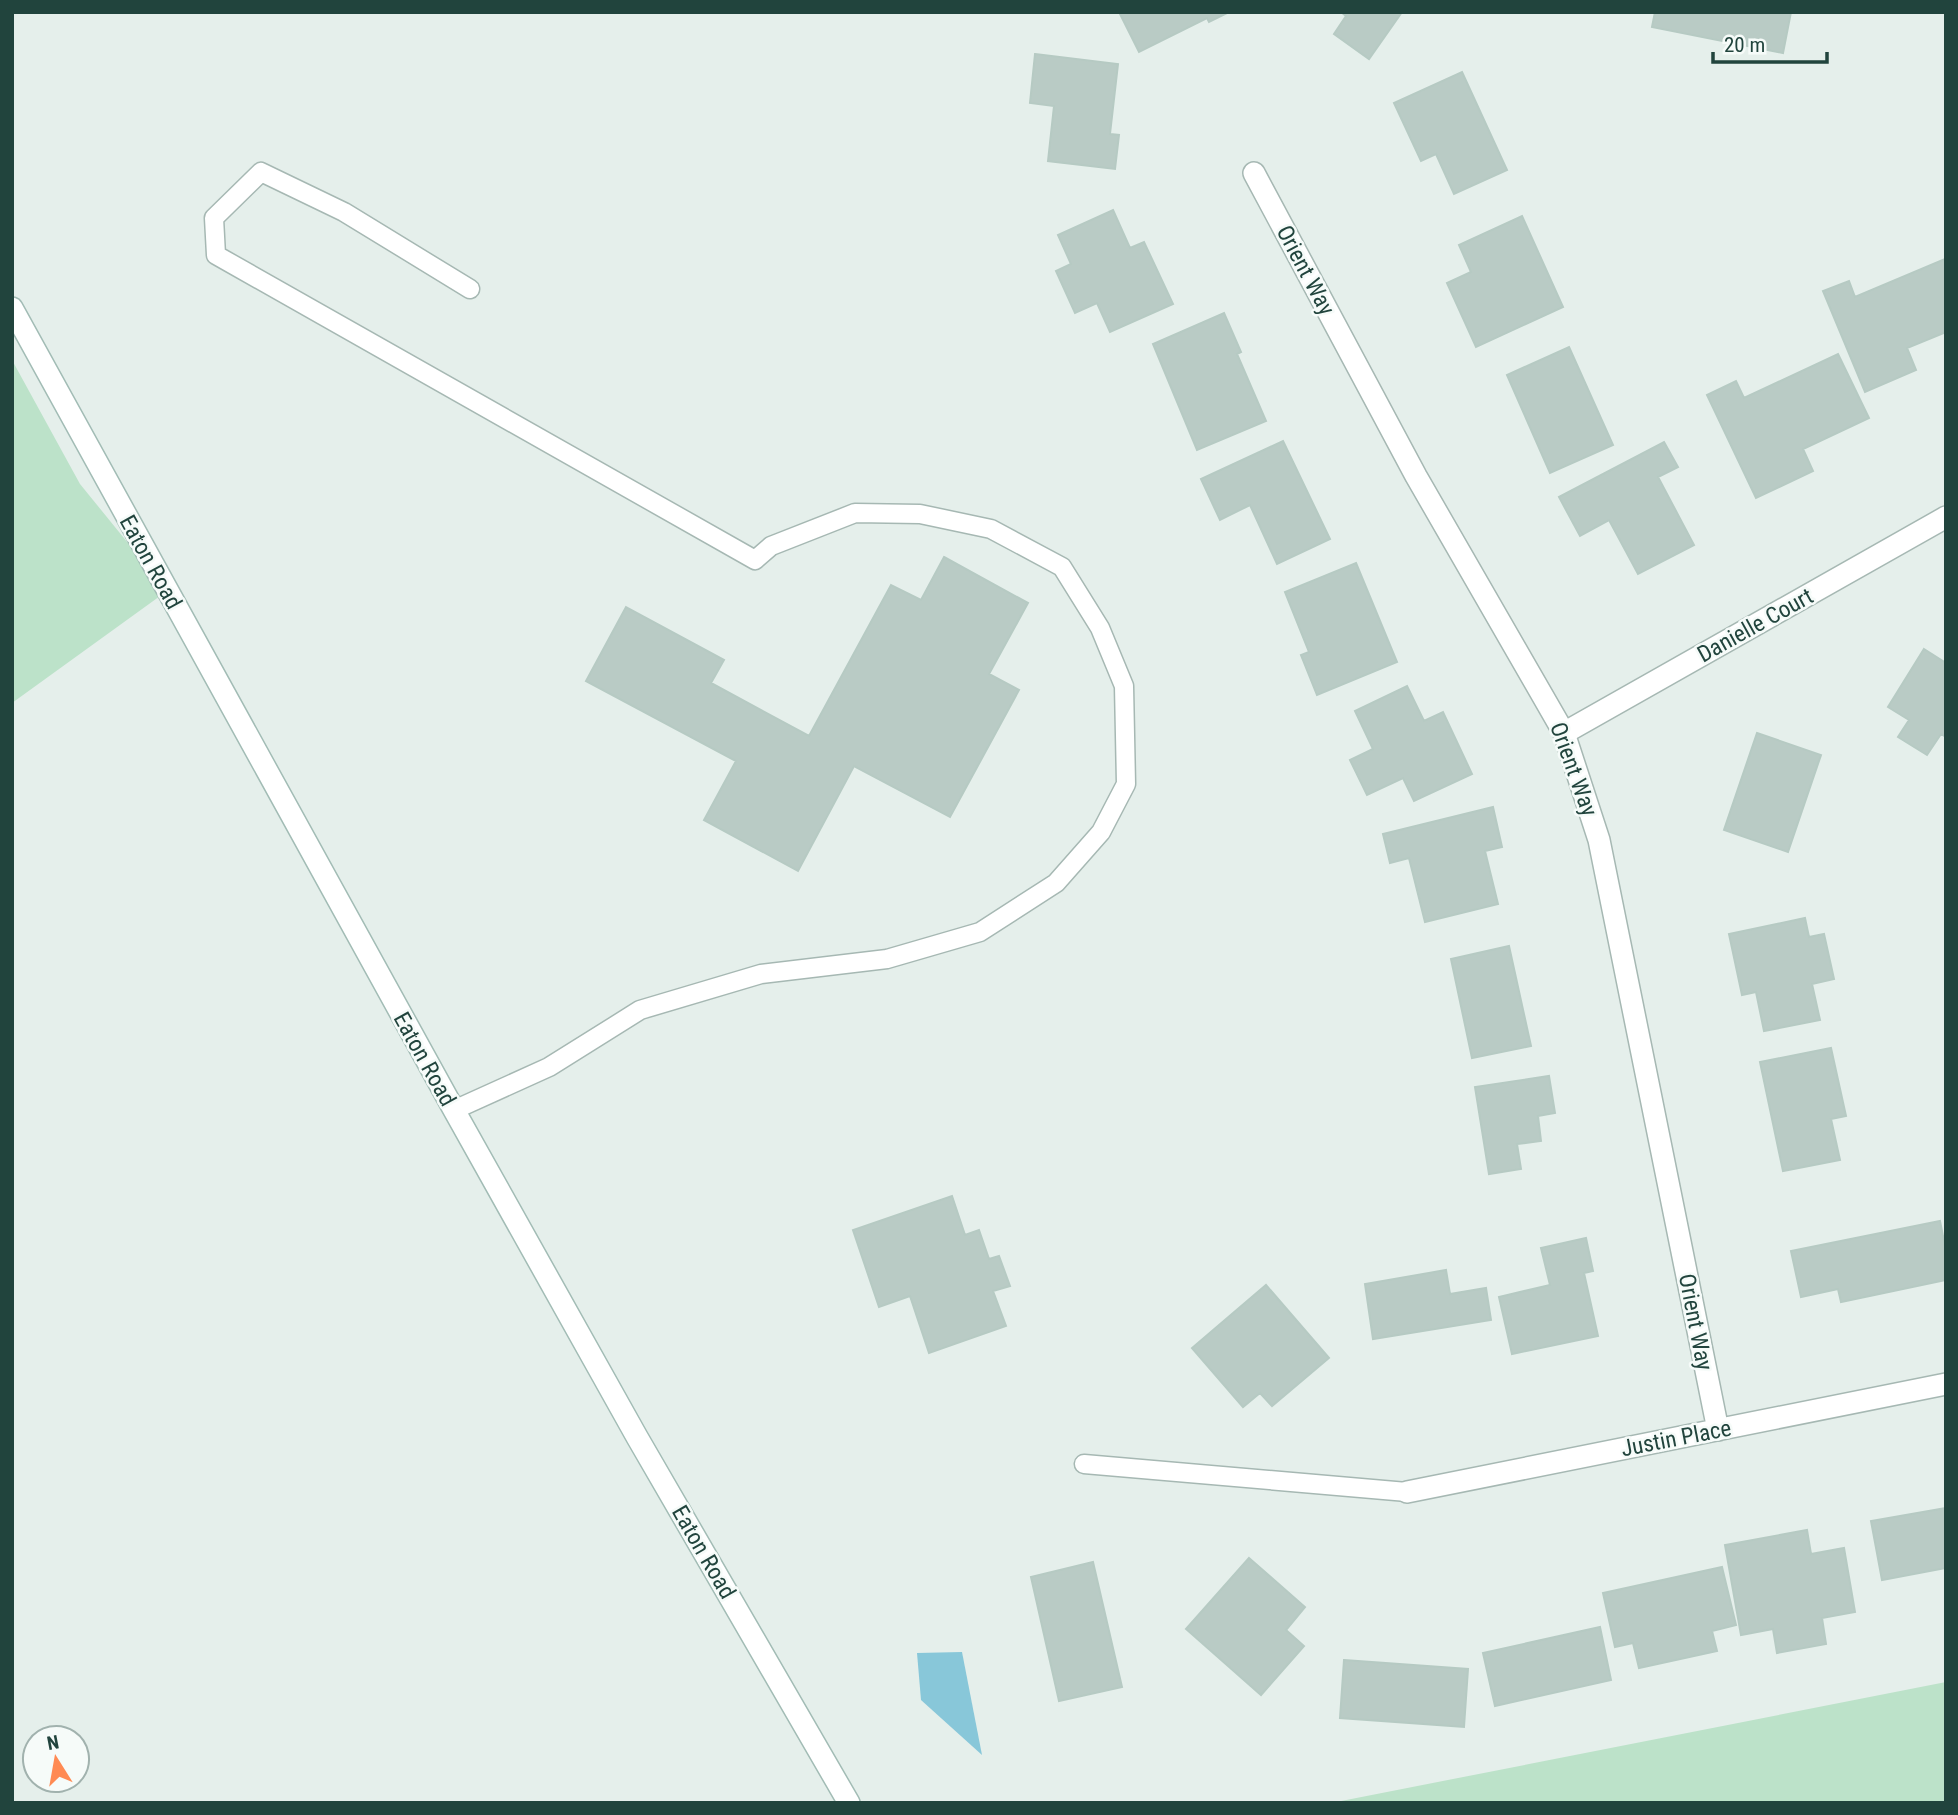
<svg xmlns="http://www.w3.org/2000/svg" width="1958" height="1815" font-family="'Roboto Condensed',sans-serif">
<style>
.green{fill:#bce2c9}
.water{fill:#88c7d9}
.building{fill:#b9cbc5;stroke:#b6cac3;stroke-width:2}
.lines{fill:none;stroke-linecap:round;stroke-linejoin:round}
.lane-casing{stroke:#a6b8b3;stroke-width:21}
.street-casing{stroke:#a6b8b3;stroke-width:24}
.secondary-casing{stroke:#a2bcb5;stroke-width:24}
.lane{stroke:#fff;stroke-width:18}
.street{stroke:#fff;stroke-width:21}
.secondary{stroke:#fff;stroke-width:21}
.labels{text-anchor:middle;stroke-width:5;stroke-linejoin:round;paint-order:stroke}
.street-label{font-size:23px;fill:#21443d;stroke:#f6fbf9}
</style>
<rect width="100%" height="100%" fill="#e5efeb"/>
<path class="green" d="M12 360 80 484 167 591 12 703Z
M1946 1682V1803H1331Z"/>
<path class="water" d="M962 1652 982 1755 921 1700 917 1653Z"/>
<path class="building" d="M1119 12H1229L1209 22 1207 18 1139 52Z
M1341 12H1402L1369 59 1334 34 1346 16Z
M1655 12H1791L1783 53 1652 27Z
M1035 54 1118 64 1110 134 1119 135 1115 169 1048 161 1054 106 1030 103Z
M1462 72 1507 170 1454 194 1436 154 1421 161 1394 103Z
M1113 210 1130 248 1144 242 1173 304 1110 332 1097 303 1075 313 1056 271 1071 264 1058 235Z
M1522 216 1563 307 1476 347 1447 283 1471 272 1459 245Z
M1945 259 1946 332 1907 348 1916 370 1865 392 1823 291 1849 281 1855 297Z
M1224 313 1241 352 1237 354 1266 421 1197 450 1153 344Z
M1569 347 1613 445 1550 473 1507 375Z
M1838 354 1869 418 1803 449 1813 471 1756 498 1707 395 1736 381 1744 398Z
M1283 441 1330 539 1277 564 1250 505 1220 520 1201 479Z
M1664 442 1678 467 1658 477 1694 545 1638 574 1609 520 1580 536 1559 497Z
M944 557 1028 603 989 674 1019 690 950 817 854 766 798 871 704 820 736 761 586 681 626 607 724 660 711 683 809 736 891 585 921 600Z
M1356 563 1397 662 1317 695 1301 655 1309 652 1285 592Z
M1924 649 1946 663V737L1941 734 1927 755 1898 737 1909 720 1888 707Z
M1407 686 1424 721 1443 712 1472 774 1414 801 1403 778 1367 795 1350 760 1373 749 1355 711Z
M1757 733 1821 755 1788 852 1724 830Z
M1493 807 1502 847 1485 851 1498 904 1425 922 1409 858 1390 863 1383 834Z
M1805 918 1809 937 1824 934 1834 979 1812 984 1820 1020 1764 1031 1756 992 1742 995 1729 934Z
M1509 946 1531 1046 1472 1058 1451 959Z
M1831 1048 1846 1116 1831 1119 1840 1160 1783 1171 1760 1062Z
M1549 1076 1555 1113 1538 1116 1541 1141 1517 1144 1521 1169 1489 1174 1475 1087Z
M952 1196 965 1235 979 1230 989 1259 999 1256 1010 1286 993 1291 1006 1326 929 1353 910 1296 879 1307 853 1230Z
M1940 1221 1946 1251V1280L1841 1302 1838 1289 1801 1297 1791 1251Z
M1586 1238 1593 1271 1584 1273 1598 1336 1512 1354 1499 1297 1550 1285 1541 1248Z
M1446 1270 1450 1294 1486 1288 1491 1320 1373 1339 1365 1284Z
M1266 1285 1329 1358 1272 1406 1260 1393 1243 1407 1192 1348Z
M1946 1508V1568L1882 1580 1871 1521Z
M1807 1530 1811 1554 1844 1548 1855 1612 1822 1618 1826 1644 1777 1653 1773 1629 1741 1635 1725 1545Z
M1249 1558 1305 1607 1286 1630 1304 1646 1261 1695 1186 1629Z
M1093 1562 1122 1687 1059 1701 1031 1577Z
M1722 1567 1736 1625 1712 1631 1717 1651 1639 1668 1633 1643 1615 1647 1603 1593Z
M1600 1627 1611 1680 1495 1706 1483 1653Z
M1344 1660 1468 1669 1464 1727 1340 1718Z"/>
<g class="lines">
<g class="lane-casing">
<path id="lane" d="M454 1110 549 1067 640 1010 761 974 887 959 980 932 1056 883 1101 832 1126 784 1124 686 1100 628 1062 567 991 529 920 514 855 513 771 546 755 560 216 255 214 218 261 172 344 212 470 289
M1084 1464 1407 1492"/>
</g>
<g class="street-casing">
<path id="street" d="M1254 173 1416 476 1564 733 1599 840 1718 1430
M1564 733 1946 517
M1407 1492 1946 1384"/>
</g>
<g class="secondary-casing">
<path id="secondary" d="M12 308 454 1110 637 1437 849 1803"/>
</g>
<use href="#lane" class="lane"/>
<use href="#street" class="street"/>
<use href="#secondary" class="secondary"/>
</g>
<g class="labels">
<g class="street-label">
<text transform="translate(1306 270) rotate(62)" y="8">Orient Way</text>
<text transform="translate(151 562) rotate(61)" y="8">Eaton Road</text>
<text transform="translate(1755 625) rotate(-29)" y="8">Danielle Court</text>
<text transform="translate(1574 769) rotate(70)" y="8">Orient Way</text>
<text transform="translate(425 1059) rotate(61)" y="8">Eaton Road</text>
<text transform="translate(1696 1322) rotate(79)" y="8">Orient Way</text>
<text transform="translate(1676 1438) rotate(-11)" y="8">Justin Place</text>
<text transform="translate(704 1552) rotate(60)" y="8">Eaton Road</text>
</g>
</g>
<rect width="1958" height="1815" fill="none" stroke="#21443d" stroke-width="28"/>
<g transform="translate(56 1759) rotate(349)"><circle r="33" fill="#f6fbf9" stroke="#a1b2ae" stroke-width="2"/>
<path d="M0-5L12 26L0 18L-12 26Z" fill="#ff8a53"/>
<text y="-10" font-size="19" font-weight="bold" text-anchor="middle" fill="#21443d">N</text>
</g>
<path d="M1713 52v10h114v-10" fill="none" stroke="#21443d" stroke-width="3.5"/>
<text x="1724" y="52" font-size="21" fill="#21443d" stroke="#f6fbf9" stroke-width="5" paint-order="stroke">20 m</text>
</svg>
